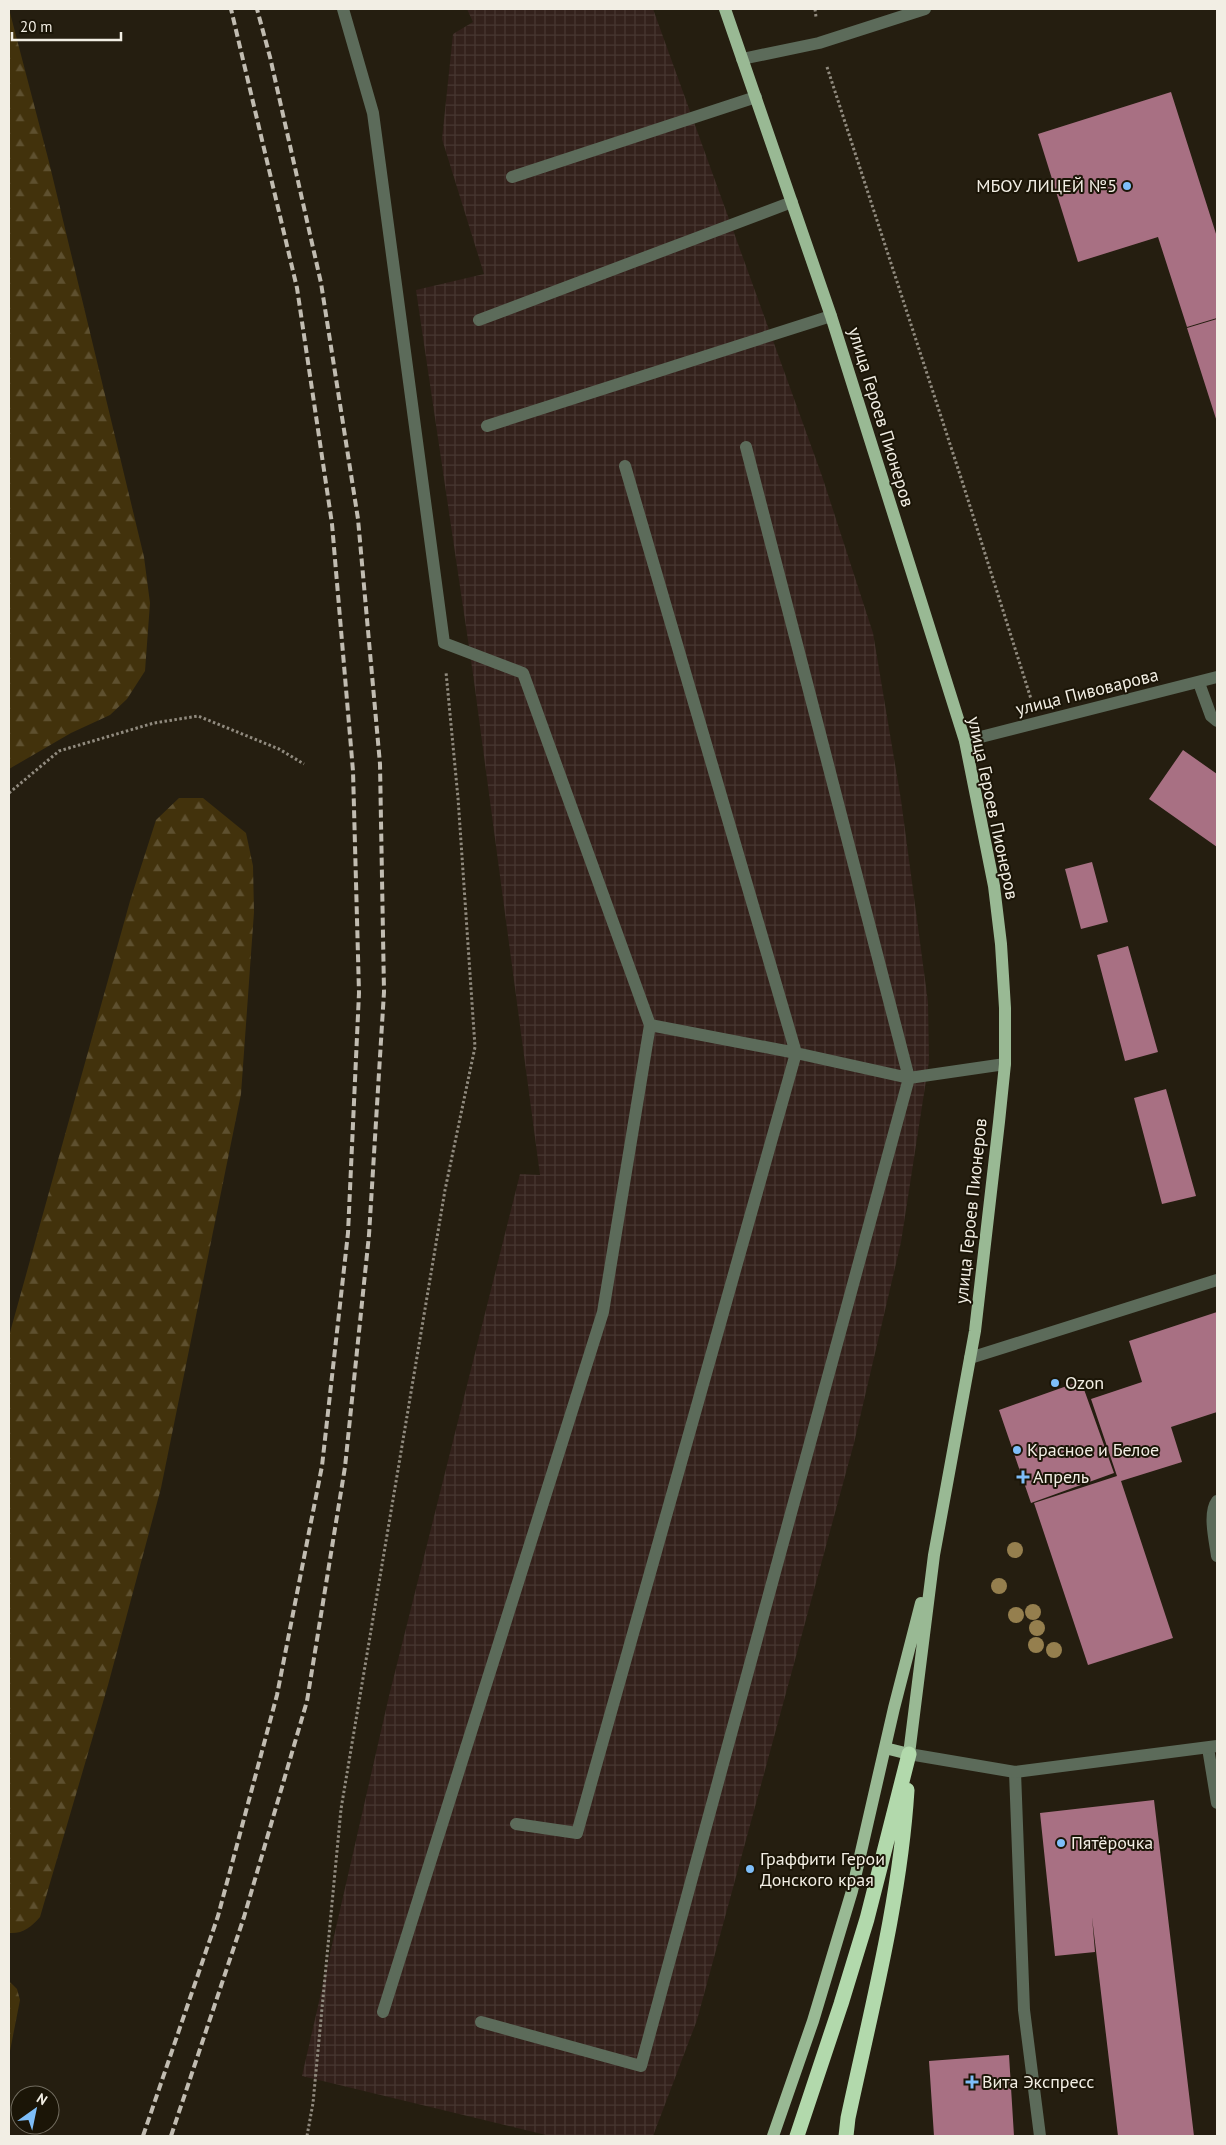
<svg xmlns="http://www.w3.org/2000/svg" width="1226" height="2145" font-family="'PT Sans',sans-serif">
<style>
.industrial{fill:url(#industrial-grid)}
.forest{fill:url(#forest-firs)}
.building{fill:#a87083}
.lines{fill:none;stroke-linecap:round;stroke-linejoin:round}
.path{stroke:#918b7f;stroke-width:3;stroke-dasharray:2.5 2.5;stroke-linecap:butt}
.lane{stroke:#5c6b5a;stroke-width:12}
.street{stroke:#5c6b5a;stroke-width:12}
.primary{stroke:#99b994;stroke-width:12}
.highway{stroke:#b2d9ac;stroke-width:15}
.rail{stroke:#c1bcb1;stroke-width:4;stroke-dasharray:8 4;stroke-linecap:butt}
.tree{fill:#957f4e}
.poi-dot{fill:#7ebef9;stroke:#1b1507;stroke-width:2}
.labels{text-anchor:middle;stroke-width:4;stroke-linejoin:round;paint-order:stroke}
.poi-label{font-size:18px;fill:#f2eee4;stroke:#1b1507;text-anchor:start}
.street-label{font-size:18px;fill:#f2eee4;stroke:#1b1507}
</style>
<defs>
<pattern id="industrial-grid" width="8" height="8" patternUnits="userSpaceOnUse" patternTransform="scale(1.25)"><rect width="8" height="8" fill="#33211b"/><path d="M0 4h8M4 0v8" fill="none" stroke="#473731"/></pattern>
<pattern id="forest-firs" width="22" height="20" patternUnits="userSpaceOnUse" patternTransform="scale(1.25)"><rect width="22" height="20" fill="#42320c"/><path d="M5 1l3.5 6h-7zM16 11l3.5 6h-7z" fill="#5e502f"/></pattern>
</defs>
<rect width="100%" height="100%" fill="#251e10"/>
<path class="industrial" d="M467 9H653L822 476 873 633 901 800 928 1002 929 1061 901 1242 854 1443 697 2020 653 2136H550L302 2076 389 1696 520 1174 540 1175 473 674 416 290 484 274 442 139 453 34 473 22Z"/>
<path class="forest" d="M9 9 49 162 144 557 150 603 145 671 127 699 110 715 71 733 9 769Z
M179 798H203L246 833 253 866 254 912 241 1094 161 1488 108 1685 40 1917C31 1927 23 1934 9 1933V1336L130 901 156 820Z
M9 1981 17 1989 20 2000 9 2056Z"/>
<path class="building" d="M1171 92 1217 237V318L1187 327 1158 237 1078 262 1038 134Z
M1217 319V422L1187 328Z
M1183 750 1217 774V847L1149 799Z
M1092 862 1108 922 1081 929 1065 869Z
M1128 946 1158 1052 1125 1061 1097 955Z
M1166 1089 1196 1196 1162 1204 1134 1098Z
M1217 1312V1412L1171 1427 1182 1462 1121 1481 1173 1638 1088 1665 1034 1503 1117 1476 1091 1399 1142 1382 1129 1341Z
M1081 1381 1114 1473 1031 1503 999 1410Z
M1154 1800 1194 2136H1118L1092 1917 1095 1952 1055 1956 1040 1813Z
M1009 2055 1014 2136H934L929 2061Z"/>
<g class="lines">
<path class="path" d="M815 9 816 17
M827 67 963 484 1031 699
M9 793 59 751 154 723 198 716 279 749 304 764
M307 2136 313 2103 341 1809 445 1190 475 1047 458 798 446 672"/>
<path class="lane" d="M343 9 373 113 444 643 523 673 650 1025
M742 59 819 43 925 9
M512 177 756 97
M479 320 792 202
M487 426 831 316
M1199 683 1211 716 1217 721
M970 1358 1217 1280
M1217 1501C1208 1513 1215 1541 1217 1556
M1208 1748 1217 1803
M1015 1772 1024 2010 1040 2136
M516 1824 577 1833 796 1053 625 466
M383 2012 603 1312 650 1025 796 1053 909 1078 1005 1064
M481 2022 641 2066 909 1078 746 447"/>
<path class="street" d="M965 741 1217 677
M909 1754 1015 1772 1217 1746"/>
<path class="primary" d="M725 9 831 316 965 741 994 886 1001 944 1005 1008V1064L999 1122 975 1331 934 1555 909 1754 885 1748
M773 2136 813 2021 852 1891 894 1708 921 1603"/>
<path class="highway" d="M797 2136 841 2004 867 1919 909 1754
M846 2136 848 2118C871 2010 900 1901 907 1790"/>
<path class="rail" d="M143 2136 218 1916 277 1695 322 1466 348 1233 359 993 353 771 332 524 297 288 231 9
M171 2136 244 1917 307 1701 345 1467 369 1235 384 992 380 764 358 519 321 283 270 57 257 9"/>
</g>
<g class="tree">
<circle cx="1015" cy="1550" r="8"/>
<circle cx="999" cy="1586" r="8"/>
<circle cx="1033" cy="1612" r="8"/>
<circle cx="1016" cy="1615" r="8"/>
<circle cx="1037" cy="1628" r="8"/>
<circle cx="1036" cy="1645" r="8"/>
<circle cx="1054" cy="1650" r="8"/>
</g>
<g class="poi-dot">
<circle cx="1127" cy="186" r="5"/>
<circle cx="1055" cy="1383" r="5"/>
<circle cx="1017" cy="1450" r="5"/>
<path d="M1020.5 1469.5h5v5h5v5h-5v5h-5v-5h-5v-5h5z"/>
<circle cx="1061" cy="1843" r="5"/>
<circle cx="750" cy="1869" r="5"/>
<path d="M969.5 2074.5h5v5h5v5h-5v5h-5v-5h-5v-5h5z"/>
</g>
<g class="labels">
<g class="poi-label">
<text x="1117" y="192" text-anchor="end">МБОУ ЛИЦЕЙ №5</text>
<text x="1065" y="1389">Ozon</text>
<text x="1027" y="1456">Красное и Белое</text>
<text x="1033" y="1483">Апрель</text>
<text x="1071" y="1849">Пятёрочка</text>
<text x="760" y="1865">Граффити Герои<tspan x="760" dy="21">Донского края</tspan></text>
<text x="982" y="2088">Вита Экспресс</text>
</g>
<g class="street-label">
<text transform="translate(881 417) rotate(73)" y="6">улица Героев Пионеров</text>
<text transform="translate(1087 692) rotate(-14)" y="6">улица Пивоварова</text>
<text transform="translate(993 808) rotate(78)" y="6">улица Героев Пионеров</text>
<text transform="translate(971 1211) rotate(-84)" y="6">улица Героев Пионеров</text>
</g>
</g>
<rect width="1226" height="2145" fill="none" stroke="#f2eee4" stroke-width="20"/>
<g transform="translate(35 2110) rotate(33)"><circle r="24" fill="#1b1507" stroke="#716c5f"/>
<path d="M0-4L9 19L0 12L-9 19Z" fill="#7ebef9"/>
<text y="-8" font-size="14" font-weight="bold" text-anchor="middle" fill="#f2eee4">N</text>
</g>
<path d="M12 32v8h109v-8" fill="none" stroke="#f2eee4" stroke-width="2.5"/>
<text x="20" y="32" font-size="15" fill="#f2eee4" stroke="#1b1507" stroke-width="4" paint-order="stroke">20 m</text>
</svg>
